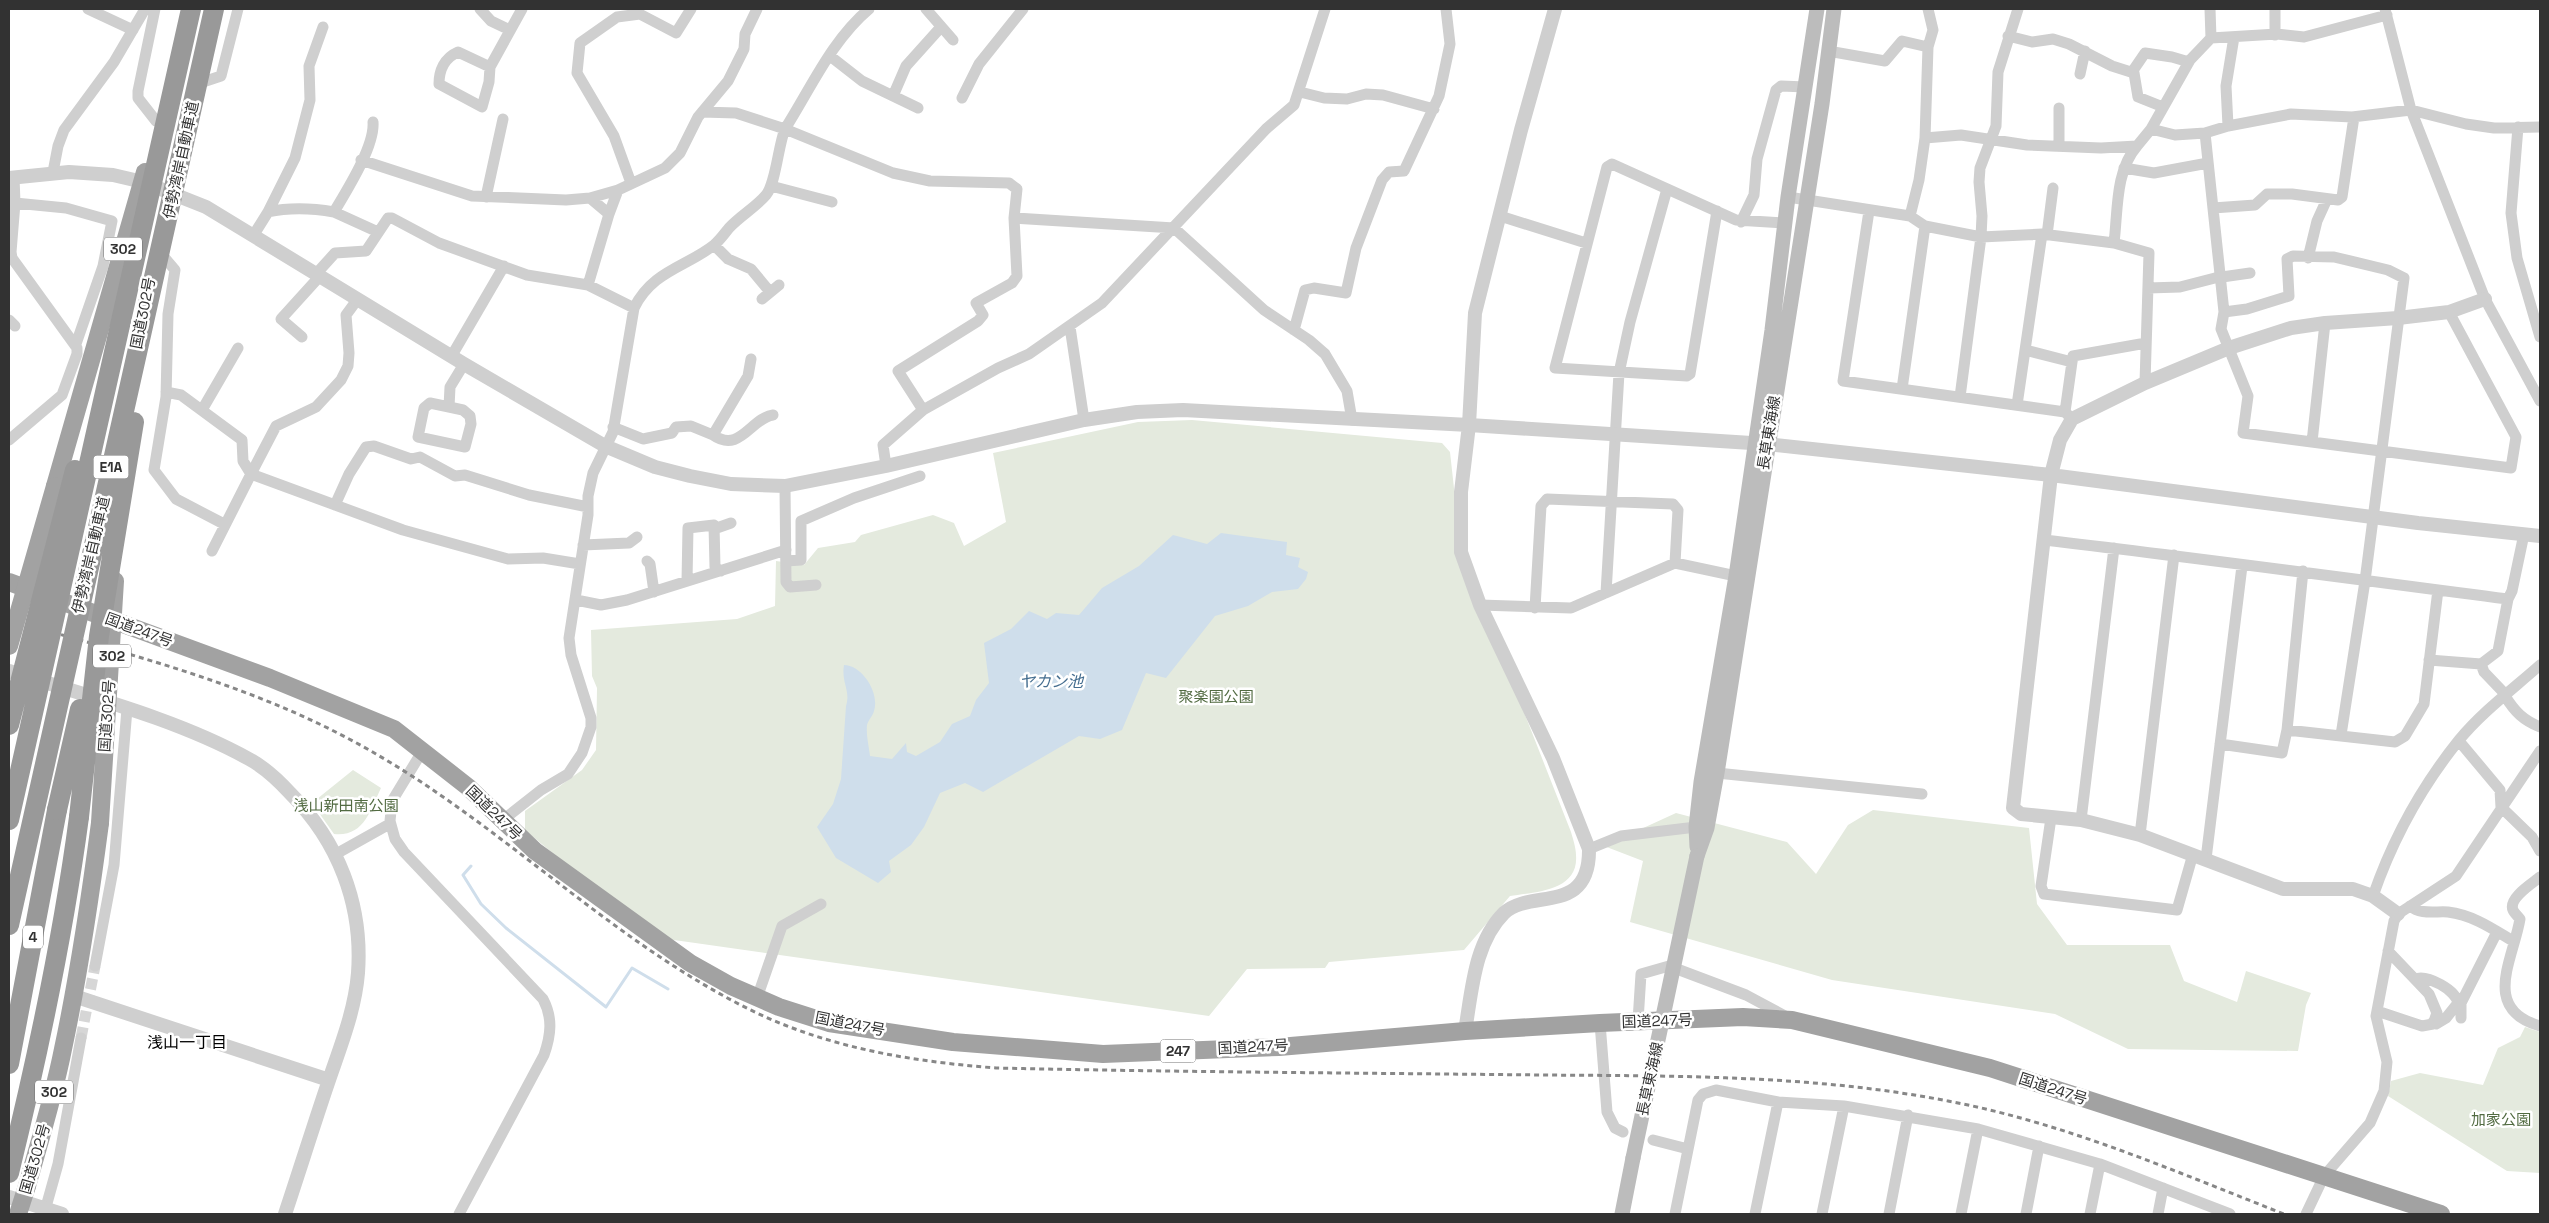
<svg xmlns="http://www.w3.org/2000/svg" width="2549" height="1223" font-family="'Space Grotesk','Noto Sans JP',sans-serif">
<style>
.green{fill:#e4eade}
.water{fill:#cfdeeb}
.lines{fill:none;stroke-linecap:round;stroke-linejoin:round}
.stream{stroke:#cfdeeb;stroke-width:3}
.minor-tunnel{stroke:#d6d6d6;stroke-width:11;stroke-dasharray:11 5.5;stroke-linecap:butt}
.minor{stroke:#cfcfcf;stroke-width:11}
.tertiary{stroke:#cfcfcf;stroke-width:14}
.secondary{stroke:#bcbcbc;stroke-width:15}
.trunk{stroke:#a2a2a2;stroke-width:18}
.motorway{stroke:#999;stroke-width:20}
.rail{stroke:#878787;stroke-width:3;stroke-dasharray:5 4;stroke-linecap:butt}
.secondary-bridge{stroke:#bcbcbc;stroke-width:15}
.trunk-bridge{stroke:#a2a2a2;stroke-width:18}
.motorway-bridge{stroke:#999;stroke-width:20}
.labels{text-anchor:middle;stroke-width:5;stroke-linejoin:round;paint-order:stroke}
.shield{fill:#fff;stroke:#707070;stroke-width:1}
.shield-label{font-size:14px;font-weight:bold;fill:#323232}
.street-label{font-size:15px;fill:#323232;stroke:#fff}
.park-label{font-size:15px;fill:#526b42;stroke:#fff}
.water-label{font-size:16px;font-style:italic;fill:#446d8f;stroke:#fff}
.neighbourhood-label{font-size:16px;fill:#000;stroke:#fff}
</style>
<rect width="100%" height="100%" fill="#fff"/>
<path class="green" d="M1192 420 1442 443 1450 452 1461 552 1571 832C1573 839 1576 848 1576 855 1579 891 1535 892 1510 896L1464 950 1329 962 1325 968 1247 969 1209 1016 653 937 525 830V811L582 770 596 750 597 688 592 676 591 630 737 619 775 606 776 561 804 565 818 548 855 542 861 535 933 515 954 523 964 546 1006 522 993 453 1138 422Z
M353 770 381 788C370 811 364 837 334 834L312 803Z
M1873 810 2029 828 2037 904 2067 945H2170L2184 981 2237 1002 2246 971 2311 993 2306 1005 2298 1051 2128 1049 2055 1014 1832 980 1630 922 1643 861 1604 846 1676 813 1787 842 1816 874 1848 825Z
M2525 1027 2540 1032V1173L2507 1171 2388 1096 2391 1081 2420 1073 2483 1085 2498 1048 2520 1037Z"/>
<path class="water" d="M1221 533 1287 542 1286 555 1300 558 1298 567 1308 572 1306 579 1298 589 1272 592 1248 606 1215 616 1166 678 1146 673 1122 730 1100 739 1079 736 983 792 965 783 940 793 924 827 911 845 889 861 891 872 878 883 836 858 817 827 833 804 841 779 846 706C851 690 841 683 844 665 862 665 880 693 874 711 873 716 868 720 867 725 866 735 869 747 870 756L892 759 906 743 907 752 916 756 940 742 952 724 970 716 976 700 989 683 984 643 1011 629 1029 611 1047 619 1056 613 1079 615 1102 588 1139 566 1173 535 1207 544Z"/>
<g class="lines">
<path class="stream" d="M471 866 463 875 481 904 506 928 606 1007 632 968 668 989"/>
<path class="minor-tunnel" d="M81 1038 95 966"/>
<path class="minor" d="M88 9 133 30
M155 9 138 91V98L156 121
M480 9 491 21 510 30
M926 9 953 40
M2275 9V35
M2385 9 2411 110 2485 299 2540 401
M634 11 676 33 691 9
M2008 36 2032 42 2053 39 2069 44 2112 66 2134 73 2138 97 2163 107
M2211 38 2277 34 2304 37 2387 15
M1828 51 1885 61 1902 41 1928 47
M830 56 862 81 918 108
M490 67 458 52C444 58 439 71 439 84L482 107 489 82 490 67 522 9
M2132 72 2145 53 2172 57 2189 62
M2080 74 2085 51
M194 85 221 76 238 9
M1300 92 1324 98 1347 99 1366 94 1383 95 1434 109
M893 96 906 66 941 27
M962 98 979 64 1023 9
M702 112 736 113 785 129 893 173 930 181 1009 183 1017 189 1014 218 1017 276 1012 283 976 303 983 315 978 321 898 371 923 410
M373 122C375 146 347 190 334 212L378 232
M2228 126 2226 86 2234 37
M2518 127 2511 213 2517 258 2540 337
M2151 129 2175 135 2205 133 2228 126 2291 114 2352 117 2411 110 2466 124 2494 128 2540 127
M2205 133 2224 312 2221 329 2248 396 2243 433 2511 468 2516 437 2449 312
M1925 138 1961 135 2027 145 2101 148 2137 146 2151 129 2190 60 2211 38 2210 9
M2059 145V108
M361 160 472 196 566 200 590 198 609 214
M2124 168 2154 173 2208 163
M53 172 58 146 64 130 114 62 145 9
M631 183 614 136 577 73 580 43 617 17 640 14
M771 186 832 202
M486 197 503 119
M1788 197 1910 216 1925 226 1981 237 2042 234 2114 243 2149 253 2145 383
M590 198 618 190
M15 203 66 208 112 221 103 266 76 344
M2213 208 2255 205 2267 194H2292L2338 200 2342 197 2354 117
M1717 211 1690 374 1687 376 1555 368 1607 167 1612 164 1736 220 1785 223
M1869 211 1843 381 2065 412 2072 419
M268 212 295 158 310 100 309 66 323 27
M1500 216 1586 243
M1910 216 1919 180 1925 138 1928 47 1933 30 1928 9
M1014 218 1174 228 1264 310 1309 340 1325 354 1347 391 1352 420
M1741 222 1754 195 1757 159 1776 90 1781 86 1806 87
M2047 235 2053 188
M253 236 268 212C291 207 311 208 334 212
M2114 243C2118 211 2115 171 2137 146
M714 245 728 259 751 269 770 292
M158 250 175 270 168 314 166 397 154 470 176 499 224 524
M2308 258 2317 221 2327 199
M316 274 335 253 366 251 388 218H392L439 243 527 275 588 285 634 308
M588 285 609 214 618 190 665 168 680 153 698 117 728 81 744 49 745 34 757 9
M2148 288 2180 287 2215 278 2250 273
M762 299 779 285
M357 300 346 315 349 353 348 366 341 380 316 407 276 426 251 474 403 530 508 559 543 558 580 564
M2224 312 2247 309 2289 296 2287 259 2293 256 2334 257 2388 270 2404 278 2365 581 2341 735
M9 320 15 326
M1070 327 1084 420
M1294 330 1305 290 1314 288 1346 293 1356 248 1382 180 1389 172 1404 171 1439 96 1450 44 1446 9
M302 337 281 319 320 276
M2025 350 2072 362 2065 412
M451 357 504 266
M2072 362 2073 356 2146 343
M1902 389 1925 226
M166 392 181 395 242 440 243 461 251 474 212 551
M1960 397 1981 237 1982 216 1979 182 1980 168 1996 126 1998 72 2018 9
M2017 405 2042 234
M449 407 430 403 424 408 418 437 465 447 471 424 470 416 463 410 449 407 450 387 464 364
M202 410 238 348
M613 427 643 439 672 433 676 427 691 426 713 435 748 376 751 359
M713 435C740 454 751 418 773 415
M9 440 62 395 77 354V348L12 258 11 252 15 203 14 177
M2312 442 2325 323
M886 466 883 445 923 410 998 368 1029 354 1102 303 1266 129 1294 105 1325 9
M785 486 786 582 790 587 816 585
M335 505 349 474 366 447 374 446 411 459 420 457 455 476 465 475 529 495 588 507
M714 529 731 523
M2044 540C2199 558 2353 579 2508 599L2498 651 2481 664 2429 660
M583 545 629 543 637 537
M647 561 650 564 654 592
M786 561 801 560V521L854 498 920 476
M687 581 688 528 714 525 715 567 721 571
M1606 593 1619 373 1630 322 1667 189
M2508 599 2512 591 2524 534
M576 600 601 605 627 600 786 550
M1480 605 1571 608 1675 563 1736 576
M1535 608 1541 506 1547 499 1673 504 1678 510 1675 563
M2481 664 2484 672 2506 695
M2505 696C2515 712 2523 720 2540 727
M2287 730 2395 742 2405 736 2424 704 2438 590
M2459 741 2500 790 2501 807 2532 837 2540 851
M2220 744 2282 753 2287 730 2303 571
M423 750 392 801 390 821 395 839 404 852 543 999C553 1018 551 1035 544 1055L459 1214
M1717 773 1922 794
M2051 818 2041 886 2044 894 2177 910 2193 854
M503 820 541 790 568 774 582 753 591 727V718L571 655 569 638 588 515V496L593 473 613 432 634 308C652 271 686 267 714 245 720 240 724 234 729 228 740 216 756 207 766 195 776 183 778 146 785 129 811 88 832 40 869 9
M2081 820 2114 548
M2140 835 2174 555
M1589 849 1621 836 1696 827
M336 854 386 826H391
M2206 859 2242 566
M2540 877C2533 883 2508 898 2513 910 2514 913 2518 916 2520 919 2513 960 2481 1009 2540 1026
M2373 896C2392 841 2422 786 2459 740 2482 712 2513 689 2540 665
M2410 906C2420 915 2436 911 2448 912 2473 915 2493 929 2513 941
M95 966 114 865 127 709
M2415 979C2427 974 2456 990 2458 1003L2446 1018 2436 1024 2433 1022
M757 998 782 926 821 904
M2458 1003H2461V1018
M2461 1003 2497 932
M2377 1011 2422 1026 2433 1024 2437 1013 2429 994 2388 951
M1638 1021 1641 974 1669 966 1746 995 1787 1017
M1600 1023 1607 1112 1615 1128 1623 1132
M1653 1140 1688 1149
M44 1214 58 1164 81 1038
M1675 1214 1698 1100 1703 1094 1716 1090 1778 1102 1844 1106 1978 1129 2100 1164 2230 1214
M1755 1214 1778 1102
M1822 1214 1844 1106
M1889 1214 1908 1115
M1961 1214 1978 1129
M2026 1214 2039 1146
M2090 1214 2100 1164
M2158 1214 2163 1188
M2306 1214 2324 1176 2370 1123 2384 1091 2387 1062 2376 1016 2394 921 2398 914 2456 876 2540 751"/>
<path class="tertiary" d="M9 178 69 172 113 175 143 182 206 207 464 364 605 446 655 467 690 476 731 484 785 486 886 466 1084 420 1137 412 1183 410 1469 425 1767 444 2051 475 2418 523 2540 536
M9 671C87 696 177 719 249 759 264 767 279 781 290 793 338 841 363 904 358 973 355 1010 341 1045 329 1080 314 1124 300 1169 285 1214
M2398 914 2373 896 2353 889H2283L2140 835 2081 820 2021 814 2013 808 2051 475 2060 440 2072 419 2145 383 2229 348 2291 328 2325 323 2398 318 2449 312 2485 299
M74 996 329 1080
M1465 1031C1472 991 1474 943 1504 913 1531 888 1590 916 1589 849L1553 758 1480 605 1461 552V492L1469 425 1475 313 1521 130 1555 9
M9 1197 62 1214"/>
<path class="secondary" d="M1697 847 1696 827 1701 782 1736 576 1772 330 1788 197 1817 9
M1697 856 1707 828 1717 773 1822 104 1834 9
M1622 1214 1633 1158"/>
<path class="trunk" d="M55 486 145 172
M9 582 270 678 394 729 468 787 535 851 690 963 731 986 779 1007 829 1023 953 1042 1103 1054 1279 1047 1465 1031 1600 1023 1743 1017 1792 1020 1990 1068 2441 1214
M27 1186C40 1140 54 1095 63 1049 79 974 90 899 100 823"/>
<path class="motorway" d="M9 1064 57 810
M9 1173C38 1055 63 937 79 817"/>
<path class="rail" d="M9 620C135 656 262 687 376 754 502 827 606 934 735 1002 817 1046 905 1061 996 1068 1178 1072 1360 1073 1542 1075 1678 1076 1814 1075 1948 1101 2065 1123 2174 1171 2284 1214"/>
<path class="secondary-bridge" d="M1633 1158 1697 856"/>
<path class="trunk-bridge" d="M9 646 55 486
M100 823 115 581
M18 1214 27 1186"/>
<path class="motorway-bridge" d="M9 725 75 470
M57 810 80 709
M79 817 99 636 134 422
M9 820 191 9
M9 925 214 9"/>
</g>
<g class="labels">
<g class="shield">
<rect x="104" y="237.5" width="38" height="23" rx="4"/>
<rect x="93.5" y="455.5" width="35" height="23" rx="4"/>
<rect x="93" y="644.5" width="38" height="23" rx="4"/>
<rect x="23" y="925.5" width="20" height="23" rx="4"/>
<rect x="1160.5" y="1039.5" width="35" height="23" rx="4"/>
<rect x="35" y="1080.5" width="38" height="23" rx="4"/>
</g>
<g class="shield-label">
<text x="123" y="254">302</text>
<text x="111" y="472">E1A</text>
<text x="112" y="661">302</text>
<text x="33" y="942">4</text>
<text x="1178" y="1056">247</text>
<text x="54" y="1097">302</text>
</g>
<g class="street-label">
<text transform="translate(181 160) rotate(-78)" y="5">伊勢湾岸自動車道</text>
<text transform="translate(143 313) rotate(-79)" y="5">国道302号</text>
<text transform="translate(1769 433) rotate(-81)" y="5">長草東海線</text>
<text transform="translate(91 555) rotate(-77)" y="5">伊勢湾岸自動車道</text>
<text transform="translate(139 630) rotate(20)" y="5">国道247号</text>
<text transform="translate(107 716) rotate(-86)" y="5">国道302号</text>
<text transform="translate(494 813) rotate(44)" y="5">国道247号</text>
<text transform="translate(1657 1021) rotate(-2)" y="5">国道247号</text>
<text transform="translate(850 1024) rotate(11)" y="5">国道247号</text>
<text transform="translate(1253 1047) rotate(-3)" y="5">国道247号</text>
<text transform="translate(1650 1079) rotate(-78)" y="5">長草東海線</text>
<text transform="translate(2053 1089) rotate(18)" y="5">国道247号</text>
<text transform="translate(35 1159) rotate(-74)" y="5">国道302号</text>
</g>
<g class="park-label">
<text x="1216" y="702">聚楽園公園</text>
<text x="346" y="811">浅山新田南公園</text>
<text x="2501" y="1125">加家公園</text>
</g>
<g class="water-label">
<text x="1051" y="687">ヤカン池</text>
</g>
<g class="neighbourhood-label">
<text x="187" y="1048">浅山一丁目</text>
</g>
</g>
<rect width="2549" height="1223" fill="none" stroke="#323232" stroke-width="20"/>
</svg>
